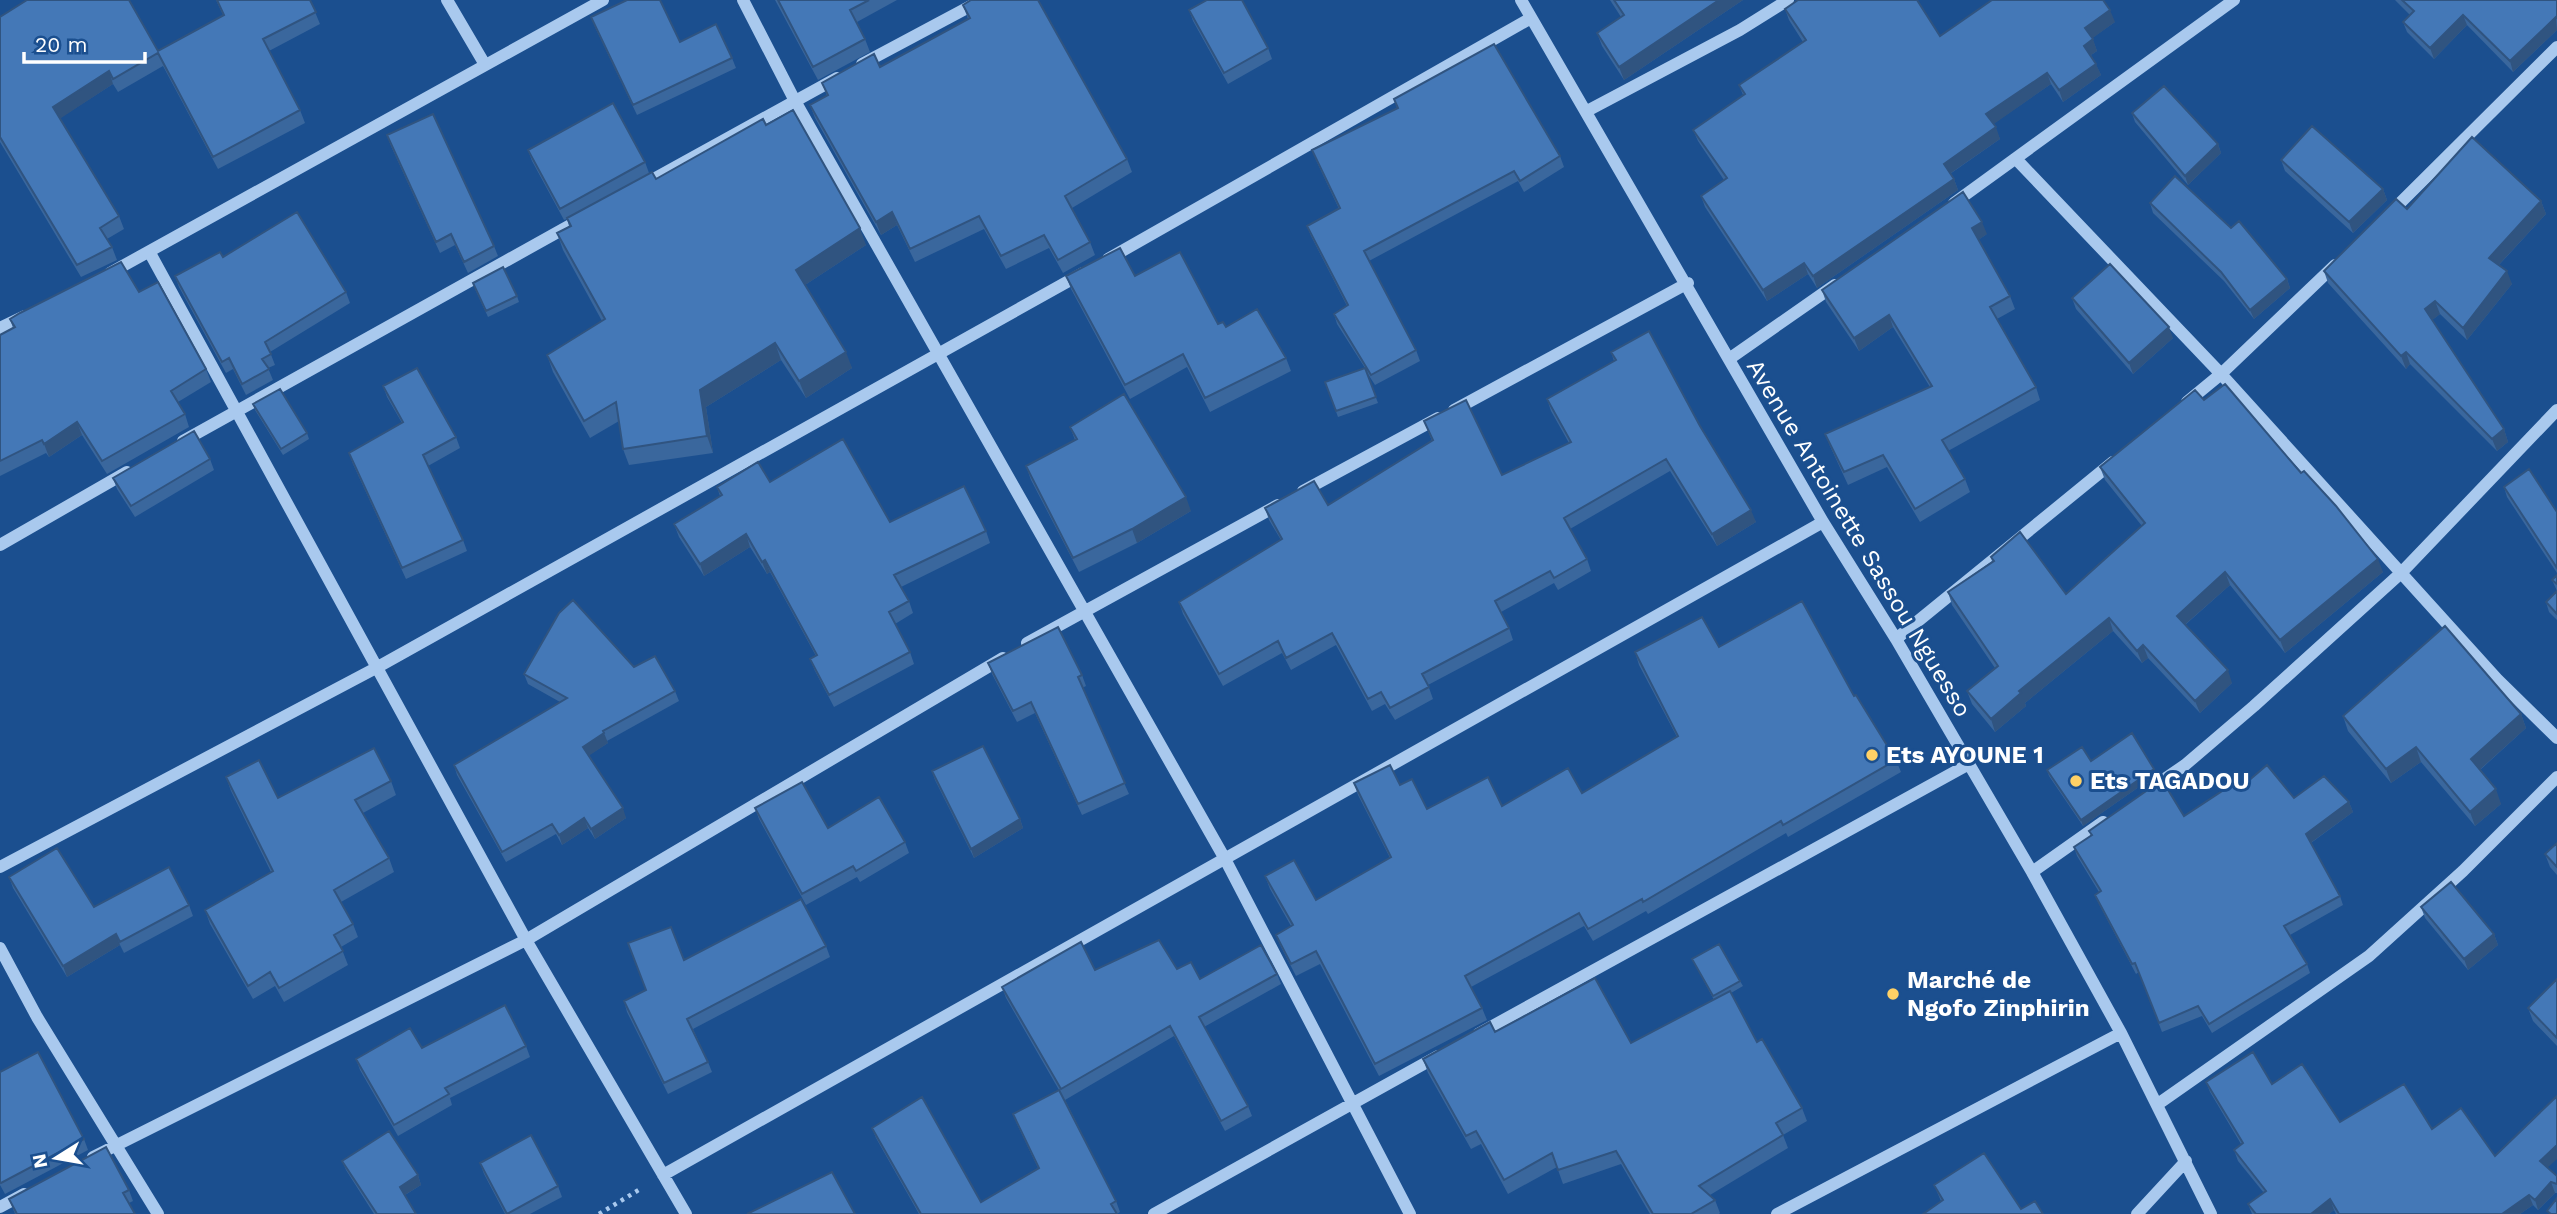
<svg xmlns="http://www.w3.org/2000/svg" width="2557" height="1214" font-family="'Work Sans',sans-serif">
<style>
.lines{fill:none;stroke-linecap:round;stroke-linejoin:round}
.path{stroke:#a9c9ee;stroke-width:4.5;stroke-dasharray:3.5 5;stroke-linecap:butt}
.minor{stroke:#a9c9ee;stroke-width:12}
.wall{fill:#3a679d}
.shaded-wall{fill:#305480}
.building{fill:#4478b7;stroke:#305480;stroke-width:2}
.poi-dot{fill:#ffd166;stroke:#1b4f8f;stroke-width:2.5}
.labels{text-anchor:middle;stroke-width:6;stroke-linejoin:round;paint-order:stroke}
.street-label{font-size:24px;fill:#fff;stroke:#1b4f8f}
.poi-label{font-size:24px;font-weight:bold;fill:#fff;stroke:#1b4f8f;text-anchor:start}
</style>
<rect width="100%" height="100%" fill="#1b4f8f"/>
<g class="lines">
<path class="path" d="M599 1214 642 1188"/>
<path class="minor" d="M447 0 484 63
M743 0 795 101 1225 859 1410 1214
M1521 0 1823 522 1896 639 2032 872 2121 1033 2211 1214
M862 64 982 0
M1587 111 1740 30 1788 0
M2017 160 2221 374 2497 679 2557 738
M641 186 837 78
M1954 203 2234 0
M2389 214 2557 47
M150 253 526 940 686 1214
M1108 259 1531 18
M110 273 603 0
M0 328 25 316
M1729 359 1835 285
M2187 402 2221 374 2335 265
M1454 410 1688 283
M183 441 583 218
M1303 491 1438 418
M0 545 127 472
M1896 639 2113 462
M1027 643 1278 505
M2150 789 2185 765 2254 706 2401 573 2557 410
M0 867 376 668 1083 273
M2032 872 2103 822
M0 948 37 1017 158 1214
M1478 1034 1969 764
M2158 1104 2369 956 2463 871 2557 777
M93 1157 526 940 1003 658
M663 1175 1823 522
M0 1207 24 1194
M1154 1214 1438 1056
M1777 1214 2121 1033
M2137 1214 2186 1161"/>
</g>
<path class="wall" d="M216 0H310L320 24 269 51 300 110 305 123 218 169 163 66 118 92 113 84 60 118 119 216 124 229 107 239 112 247 117 260 81 277 0 142V17L158 51 223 15Z
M775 0H897L857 22 865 39 870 52 818 80Z
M1610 0H1743L1624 80 1602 46 1597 33 1621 17Z
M2395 0H2557V30L2513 72 2467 25 2434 59 2407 32 2403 22 2410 15Z
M963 5 1127 159 1132 172 1072 208 1090 242 1095 255 1063 273 1049 248 1006 269 984 229 915 262 897 225 881 235 815 118 810 105 827 96 822 83 880 67 968 19Z
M1785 9 1940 36 2115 22 2092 38 2097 51 2091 55 2101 75 2063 102 2051 84 1993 124 2000 139 1950 174 1954 179 1958 190 1817 288 1808 274 1767 301 1705 207 1701 196 1724 180 1698 141 1693 130 1743 95 1739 85 1803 42 1789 20Z
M1189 10 1268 48 1272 59 1228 84 1193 21Z
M591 17 680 42 732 58 736 68 637 115 595 27Z
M1394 99 1560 156 1564 167 1524 192 1518 181 1369 261 1416 350 1420 361 1375 385 1366 371 1378 403 1338 417 1325 382 1365 368 1337 324 1334 314 1347 306 1311 236 1307 226 1339 209 1316 160 1312 150 1397 108Z
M2132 113 2218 144 2221 153 2188 185 2135 122Z
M766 125 866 245 805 285 852 368 806 398 781 360 706 407 713 453 629 465 623 449 619 421 590 438 553 372 547 355 602 321 563 250 557 233 569 226 567 219 564 220 532 161 528 150 645 162 649 173 656 179Z
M387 135 494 246 498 256 468 273 455 245 440 253 391 146Z
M2281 160 2383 189 2387 200 2353 233 2285 171Z
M2541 201 2546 214 2499 265 2512 284 2467 340 2440 314 2432 320 2504 429 2508 442 2497 451 2410 364 2406 369 2328 283 2324 271 2407 209Z
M2150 203 2287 279 2290 288 2254 319 2224 281 2153 213Z
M1987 234 1978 240 2010 296 2015 309 1997 319 2036 387 2040 400 1948 451 1965 479 1970 492 1920 522 1887 467 1848 485 1830 446 1825 434 1930 387 1893 327 1859 351 1826 302 1822 290Z
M223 257 346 292 350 303 270 352 275 365 268 368 273 380 246 395 233 369 226 373 179 287 175 276Z
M1066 276H1135L1218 324 1286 358 1291 371 1210 412 1187 367 1130 399 1071 289Z
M475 289 517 296 519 302 488 317Z
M139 292 206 369 211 382 178 402 185 414 189 427 107 474 82 435 49 457 46 453 0 476V335L13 328 10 319Z
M2072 298 2173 338 2133 374 2076 309Z
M1611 352 1700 426 1756 522 1717 546 1670 471 1570 529 1587 559 1591 571 1558 590 1554 583 1501 612 1509 628 1513 640 1428 685 1433 699 1395 720 1385 704 1372 711 1336 645 1291 670 1282 653 1223 686 1183 614 1179 602 1281 540 1269 520 1265 508 1328 505 1432 441 1424 421 1502 475 1569 443 1551 411 1547 399 1614 361Z
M383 386 456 437 460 448 428 466 463 540 467 551 406 579 353 464 349 453 402 423 387 397Z
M2204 400 2383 572 2285 653 2230 585 2185 625 2232 683 2200 713 2148 658 2142 663 2113 631 2025 703 2026 706 1995 732 1972 704 1967 691 1995 668 1952 605 1948 592 1992 561 1991 557 2066 594 2142 526 2105 480 2100 467Z
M253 404 307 433 309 439 283 455 255 410Z
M1070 427 1191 511 1137 543 1079 572 1031 480 1026 466 1075 440Z
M210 459 214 470 135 517 117 489 113 478Z
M770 482 890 522 986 531 990 543 901 587 909 601 913 613 895 624 910 652 914 664 834 707 815 671 810 659 816 656 770 572 767 574 750 547 704 576 679 537 674 524 720 496 717 487Z
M2504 487 2557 512V573L2507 497Z
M2557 575V591L2552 580Z
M2557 591V620L2549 612 2546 602Z
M1719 647 1854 696 1896 760 1901 772 1788 837 1786 833 1648 914 1646 911 1593 941 1584 926 1471 987 1482 1008 1487 1020 1379 1076 1320 964 1296 976 1281 947 1276 935 1291 926 1270 889 1265 876 1316 900 1390 858 1358 795 1354 783 1400 785 1427 809 1502 806 1582 793 1677 737 1639 665 1635 652Z
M988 663 1082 675 1086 686 1082 688 1129 794 1082 815 1035 713 1017 722 992 674Z
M634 667 675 691 679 701 607 741 608 743 589 755 626 818 595 839 588 828 562 845 556 834 506 862 457 775 454 765 560 702 528 684 524 674Z
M2521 714 2526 728 2480 770 2501 804 2475 826 2421 762 2391 783 2348 731 2343 716Z
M2047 770 2156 775 2083 826 2049 776Z
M932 771 1020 819 1023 828 974 858 935 780Z
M226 777 278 798 391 781 396 795 363 813 389 858 394 872 341 902 353 924 358 937 341 947 348 965 284 1002 275 986 253 999 210 924 205 910 271 872 231 791Z
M2240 788 2294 798 2349 802 2353 812 2311 843 2340 896 2343 905 2290 935 2307 964 2310 973 2212 1033 2202 1016 2162 1032 2139 972 2136 974 2099 904 2095 895 2099 892 2077 856 2074 847 2091 836 2089 831 2184 816Z
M755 808 828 828 905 842 909 853 860 882 857 877 806 905 759 819Z
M2557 843V875L2550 867 2545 854Z
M9 877 94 907 189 905 193 916 124 953 120 945 67 977 13 888Z
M2421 907 2494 934 2498 945 2468 970 2425 918Z
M826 946 830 957 693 1029 708 1062 712 1072 668 1094 627 1012 624 1001 646 990 684 960Z
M1692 959 1740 981 1743 986 1731 993 1757 1042 1802 1108 1807 1121 1783 1135 1788 1148 1710 1195 1715 1200 1720 1213 1719 1214H1650L1621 1164 1563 1184 1557 1167 1508 1194 1481 1144 1471 1149 1428 1073 1423 1059 1495 1032 1631 1043 1714 1000Z
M1177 969 1200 979 1277 974 1281 984 1204 1027 1248 1106 1252 1116 1225 1131 1174 1036 1065 1100 1116 1201 1120 1212 1117 1214H919L876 1138 872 1128 981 1202 1038 1168 1017 1124 1013 1114 1059 1090 1006 998 1002 987 1095 970Z
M2557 979V1046L2533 1021 2528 1008Z
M526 1046 530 1057 450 1098 452 1105 398 1136 360 1070 356 1059 422 1048Z
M0 1072 84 1139 88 1150 5 1194 0 1185Z
M2206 1082 2272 1084 2340 1122 2432 1129 2495 1156 2548 1168 2557 1176V1193H2555L2538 1210 2533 1205 2520 1214H2336L2334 1210 2329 1214H2252L2248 1204 2264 1193 2238 1161 2234 1150 2241 1144 2210 1092Z
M342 1161 418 1175 421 1185 405 1195 416 1214H374L346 1170Z
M480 1163 558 1186 562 1197 530 1214H505L484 1174Z
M1934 1185 2021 1209 1941 1201Z
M129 1190 133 1201 129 1203 135 1214H15L9 1199Z"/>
<path class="shaded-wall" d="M1719 0H1743L1624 80 1619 67Z
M2110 10 2115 22 2090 40 2085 28Z
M2463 15 2467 25 2434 59 2430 48Z
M2556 17 2557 30 2513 72 2510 61Z
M2093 39 2097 51 2088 57 2084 46Z
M2096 64 2101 75 2063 102 2059 90Z
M109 71 113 84 58 120 53 107Z
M2047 73 2051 84 1991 126 1986 114Z
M1996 127 2000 139 1948 175 1944 164Z
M2218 144 2221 153 2188 185 2185 176Z
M1954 179 1958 190 1817 288 1813 276Z
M2383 189 2387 200 2353 233 2349 222Z
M2541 201 2546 214 2494 270 2489 258Z
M892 212 897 225 881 235 876 222Z
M1982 222 1987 234 1977 241 1972 228Z
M860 228 866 245 802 287 796 270Z
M1804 263 1808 274 1767 301 1763 290Z
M2507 271 2512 284 2467 340 2463 328Z
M2287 279 2290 288 2254 319 2250 310Z
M2435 301 2440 314 2430 322 2425 309Z
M1889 315 1893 327 1859 351 1854 338Z
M2169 327 2173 338 2133 374 2129 363Z
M775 343 781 360 706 407 713 453 707 436 700 390Z
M846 352 852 368 806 398 799 381Z
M2406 352 2410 364 2406 369 2401 356Z
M77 422 82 435 49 457 44 444Z
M2504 429 2508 442 2497 451 2492 439Z
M1186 497 1191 511 1137 543 1132 529Z
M1751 510 1756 522 1717 546 1712 534Z
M746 534 750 547 704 576 700 564Z
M2378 559 2383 572 2285 653 2280 640Z
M765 560 770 572 767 574 762 562Z
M2225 572 2230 585 2181 628 2177 616Z
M2109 618 2113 631 2025 703 2026 706 1995 732 1991 719 2019 691Z
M2143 645 2148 658 2142 663 2137 651Z
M2228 670 2232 683 2200 713 2195 701Z
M2521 714 2526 728 2476 773 2471 759Z
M604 733 608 743 587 757 583 747Z
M2416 747 2421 762 2391 783 2386 769Z
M2154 769 2156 775 2083 826 2081 820Z
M2496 789 2501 804 2475 826 2470 812Z
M2349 802 2353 812 2309 844 2306 834Z
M623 808 626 818 595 839 591 829Z
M584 818 588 828 562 845 559 835Z
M1020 819 1023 828 974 858 971 849Z
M116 934 120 945 67 977 63 966Z
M2494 934 2498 945 2468 970 2464 959Z
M2557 1145V1159L2544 1171 2540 1161Z
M418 1175 421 1185 403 1196 400 1187Z
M2551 1182 2555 1193 2538 1210 2535 1200Z
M2529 1195 2533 1205 2520 1214H2502Z
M2330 1199 2334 1210 2329 1214H2311Z"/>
<path class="building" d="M27 0H129L158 51 224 15 217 0H310L316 12 263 39 300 110 213 157 158 53 113 79 109 71 53 107 119 216 100 228 112 247 77 265 0 137V17Z
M627 0H660L680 42 716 24 732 58 633 105 591 17Z
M778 0H869L850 10 865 39 813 67Z
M971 0H1038L1127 159 1065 196 1090 242 1058 260 1044 235 1001 256 979 216 910 249 892 212 876 222 810 105 828 95 822 83 874 54 880 67 970 18 963 5Z
M1207 0H1242L1268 48 1224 73 1189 10Z
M1614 0H1719L1619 67 1597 33 1624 15Z
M1798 0H1917L1940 36 1992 0H2103L2110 10 2085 28 2093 39 2084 46 2096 64 2059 90 2047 73 1986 114 1996 127 1944 164 1954 179 1813 276 1804 263 1763 290 1701 196 1727 178 1693 130 1745 94 1739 85 1806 40 1785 9Z
M2402 0H2557V18L2556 17 2510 61 2463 15 2430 48 2403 22 2414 11Z
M1494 44 1560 156 1520 181 1514 171 1364 251 1416 350 1371 375 1334 314 1348 305 1307 226 1340 208 1312 150 1398 108 1394 99Z
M2164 86 2218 144 2185 176 2132 113Z
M613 103 645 162 560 209 528 150Z
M793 110 860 228 796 270 846 352 799 381 775 343 700 390 707 436 623 449 616 402 584 421 547 355 605 319 557 233 571 226 567 218 652 172 656 179 763 119 766 125Z
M433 114 494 246 464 262 451 234 436 242 387 135Z
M2312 126 2383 189 2349 222 2281 160Z
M2472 137 2541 201 2489 258 2507 271 2463 328 2435 301 2425 309 2504 429 2492 439 2406 352 2401 356 2324 271 2396 199 2407 209Z
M2175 176 2231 228 2239 221 2287 279 2250 310 2221 272 2150 203Z
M1963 192 1982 222 1972 228 2010 296 1990 307 2036 387 1942 440 1965 479 1915 509 1883 455 1844 472 1825 434 1932 386 1889 315 1854 338 1822 290Z
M297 212 346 292 265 342 271 354 262 359 269 369 242 384 229 358 222 362 175 276 220 252 223 257Z
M1120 248 1135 276 1180 252 1218 324 1223 322 1226 327 1257 309 1286 358 1205 398 1183 354 1125 385 1066 276Z
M121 262 139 292 158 282 206 369 171 391 185 414 102 461 77 422 44 444 42 440 0 461V335L15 327 10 319 20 313Z
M2110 264 2169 327 2129 363 2072 298Z
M503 267 517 296 486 311 473 283Z
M1649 331 1700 426 1751 510 1712 534 1666 459 1564 518 1587 559 1554 578 1550 571 1495 601 1509 628 1422 674 1429 687 1390 708 1381 692 1368 699 1332 633 1286 658 1278 641 1219 674 1179 602 1282 539 1265 508 1314 481 1328 505 1433 440 1424 421 1466 400 1502 475 1571 442 1547 399 1616 360 1611 352Z
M417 368 456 437 423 455 463 540 402 568 349 453 403 422 383 386Z
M1365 368 1376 397 1336 411 1325 382Z
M2225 384 2301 473 2304 471 2336 506 2378 559 2280 640 2225 572 2177 616 2228 670 2195 701 2143 645 2137 651 2109 618 2019 691 2021 693 1991 719 1967 691 1998 666 1948 592 1994 561 1991 557 2020 532 2066 594 2145 523 2100 467 2195 390 2204 400Z
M280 389 307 433 281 449 253 404Z
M1124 394 1186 497 1132 529 1073 558 1026 466 1077 439 1070 427Z
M194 431 210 459 131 506 113 478Z
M843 439 890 522 964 486 986 531 894 575 909 601 889 612 910 652 829 695 810 659 817 655 765 560 762 562 746 534 700 564 674 524 722 495 717 487 758 462 770 482Z
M2529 469 2557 512V568L2504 487Z
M2557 575V584L2552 580Z
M2557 591V614L2546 602Z
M573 600 634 667 655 656 675 691 603 731 604 733 583 747 623 808 591 829 584 818 559 835 552 824 502 852 454 765 567 698 524 674 559 613Z
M1802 601 1854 696 1856 695 1896 760 1783 825 1781 821 1643 902 1642 899 1588 929 1579 913 1465 976 1482 1008 1375 1064 1316 951 1291 964 1276 935 1293 925 1265 876 1294 860 1316 900 1391 857 1354 783 1390 765 1400 785 1412 779 1427 809 1488 777 1502 806 1568 768 1582 793 1678 736 1635 652 1702 617 1719 647Z
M2445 626 2521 714 2471 759 2496 789 2470 812 2416 747 2386 769 2343 716Z
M1058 627 1082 675 1078 677 1125 783 1078 804 1031 702 1013 711 988 663Z
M2132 733 2154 769 2081 820 2047 770 2082 747 2091 761Z
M983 746 1020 819 971 849 932 771Z
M374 748 391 781 355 800 389 858 334 890 353 924 334 935 343 951 279 988 270 972 248 986 205 910 273 871 226 777 259 760 278 798Z
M2267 765 2294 798 2324 776 2349 802 2306 834 2340 896 2284 926 2307 964 2209 1024 2198 1006 2159 1023 2135 963 2132 964 2095 895 2101 891 2074 847 2092 835 2089 831 2162 780 2184 816 2236 782 2240 788Z
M802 782 828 828 879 797 905 842 856 871 853 866 802 894 755 808Z
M2557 843V867L2545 854Z
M57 848 94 907 169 867 189 905 120 942 116 934 63 966 9 877Z
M2451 882 2494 934 2464 959 2421 907Z
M801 899 826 946 687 1019 708 1062 664 1083 624 1001 646 990 628 943 671 927 684 960Z
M1159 940 1177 969 1191 962 1200 979 1261 945 1277 974 1199 1017 1248 1106 1221 1121 1170 1026 1061 1089 1002 987 1081 942 1095 970Z
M1719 944 1740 981 1713 996 1692 959Z
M1595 978 1631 1043 1730 991 1757 1042 1762 1039 1802 1108 1776 1123 1783 1135 1699 1186 1715 1200 1691 1214H1653L1616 1151 1558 1170 1552 1153 1504 1180 1476 1131 1466 1136 1423 1059 1490 1022 1495 1032Z
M2557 979V1038L2528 1008Z
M505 1005 526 1046 445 1088 449 1094 394 1125 356 1059 410 1028 422 1048Z
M38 1052 84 1139 1 1183 0 1182V1072Z
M2253 1052 2272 1084 2302 1064 2340 1122 2404 1084 2432 1129 2461 1108 2495 1156 2557 1096V1145L2540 1161 2557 1176V1184L2551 1182 2535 1200 2529 1195 2502 1214H2339L2330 1199 2311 1214H2256L2248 1204 2266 1191 2234 1150 2243 1143 2206 1082Z
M1059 1090 1116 1201 1111 1204 1117 1214H921L872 1128 922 1097 981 1202 1039 1168 1013 1114Z
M389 1131 418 1175 400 1187 416 1214H377L342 1161Z
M531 1135 558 1186 507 1214 480 1163Z
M106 1147 129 1190 123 1193 135 1214H17L9 1199Z
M1984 1153 2021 1209 2035 1201 2043 1214H1923L1943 1200 1934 1185Z
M832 1172 855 1214H747Z
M2557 1198V1214H2551L2547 1211Z"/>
<g class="poi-dot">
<circle cx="1872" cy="755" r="7"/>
<circle cx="2076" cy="781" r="7"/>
<circle cx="1893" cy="994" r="7"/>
</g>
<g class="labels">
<g class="street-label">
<text transform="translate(1859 538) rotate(59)" y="8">Avenue Antoinette Sassou Nguesso</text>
</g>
<g class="poi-label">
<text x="1886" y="763">Ets AYOUNE 1</text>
<text x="2090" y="789">Ets TAGADOU</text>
<text x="1907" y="988">Marché de<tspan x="1907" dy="28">Ngofo Zinphirin</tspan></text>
</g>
</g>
<g transform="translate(56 1158) rotate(259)" stroke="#1b4f8f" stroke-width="5" paint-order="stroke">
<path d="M0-5L12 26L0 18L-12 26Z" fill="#ffffff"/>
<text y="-10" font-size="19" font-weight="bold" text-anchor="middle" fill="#ffffff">N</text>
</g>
<path d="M24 52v10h121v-10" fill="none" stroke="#ffffff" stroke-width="3.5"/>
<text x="35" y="52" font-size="21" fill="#ffffff" stroke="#1b4f8f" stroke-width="5" paint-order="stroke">20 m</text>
</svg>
